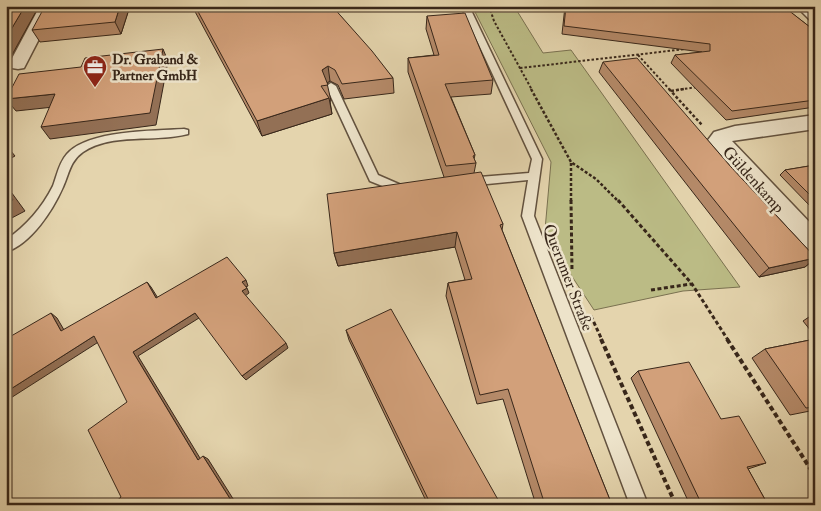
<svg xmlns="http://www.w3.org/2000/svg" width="821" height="511" font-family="'IM FELL Double Pica',serif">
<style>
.green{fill:#bbbb85;stroke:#7a7150}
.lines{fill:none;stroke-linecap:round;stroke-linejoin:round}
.service-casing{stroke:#63523f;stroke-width:3}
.minor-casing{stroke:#63523f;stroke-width:3}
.path-far3{stroke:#38271a;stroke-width:2;stroke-dasharray:2.5 2;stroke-linecap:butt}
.path-far2{stroke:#38271a;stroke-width:2.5;stroke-dasharray:3 2;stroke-linecap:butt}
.path-far1{stroke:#38271a;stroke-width:3;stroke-dasharray:4 2.5;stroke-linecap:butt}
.path{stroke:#38271a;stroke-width:4;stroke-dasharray:5 3;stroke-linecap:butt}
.service{fill:#ede3ca;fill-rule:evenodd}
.minor{fill:#ede3ca;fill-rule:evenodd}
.wall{fill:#b58a69;stroke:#38271a}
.shaded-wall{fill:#937055;stroke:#38271a}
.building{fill:#d2a07a;stroke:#38271a}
.labels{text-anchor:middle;stroke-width:5;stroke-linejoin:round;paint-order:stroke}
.far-poi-label{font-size:14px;font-weight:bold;fill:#38271a;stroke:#ede3ca;text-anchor:start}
.street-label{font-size:16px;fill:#38271a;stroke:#ede3ca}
</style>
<rect width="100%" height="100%" fill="#e4d4ad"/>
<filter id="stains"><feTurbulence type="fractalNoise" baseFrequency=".004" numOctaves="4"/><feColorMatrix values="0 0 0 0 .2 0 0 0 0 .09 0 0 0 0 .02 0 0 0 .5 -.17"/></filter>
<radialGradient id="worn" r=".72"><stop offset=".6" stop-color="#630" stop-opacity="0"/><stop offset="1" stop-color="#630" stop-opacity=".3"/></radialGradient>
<path class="green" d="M472 6H514L543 53 571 50 740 287 683 291 594 310 554 249 545 230 551 162Z"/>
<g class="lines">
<g class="service-casing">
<path id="service" d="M461 6H469L542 159 534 216 648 505H630L522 216 528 180 467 186 461 182 467 178 529 173 532 159Z
M331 83 336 86 378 175 401 185H411L413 188 411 191 400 193 370 181 326 86Z
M184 129 188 130V134C154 143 113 132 83 152 70 161 69 174 63 187 53 210 31 244 6 252V240C26 226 42 208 53 186 57 175 59 163 67 154 88 130 153 131 184 129Z"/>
</g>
<g class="minor-casing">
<path id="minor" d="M40 6H56L24 68 18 69 12 68 9 64Z
M796 6H814L815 21 809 19Z
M815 115V129L732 141 815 228V255L806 252 708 140 714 132 735 126Z"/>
</g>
<path class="path-far3" d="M489 6 494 21 532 90
M638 55 670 90
M520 68 686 49
M676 90 698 87"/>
<path class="path-far2" d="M531 89 571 162 596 179 619 202
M669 89 702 125
M671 91 684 89
M571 163V202"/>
<path class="path-far1" d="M571 200 572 271
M618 200 692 284 728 340
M651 290 691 284
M591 316 602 340"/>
<path class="path" d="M601 339 676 505
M727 339 815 476"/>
<use href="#service" class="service"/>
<use href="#minor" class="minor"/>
</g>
<path class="wall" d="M130 6 121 34 40 42 32 30Z
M192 6H332L393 78 394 93 344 99 338 85 330 81 327 83 331 101H330L332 114 262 136Z
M565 6H792L789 11 815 31V107L726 120 671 63 675 55 702 52 562 34Z
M427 16 493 80 491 94 451 97 475 155 474 159 476 163 474 173 503 224 502 230 612 505H536L503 399 477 404 446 296 448 283 465 280 455 247 338 266 334 253 444 177 408 72V58L434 55 426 29Z
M603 62 731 167 815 257V259L805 267 759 277 599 72Z
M815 165V206L811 207 780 175 785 170Z
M815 313V336L803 321Z
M346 330 501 505H428L349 340Z
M815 339V410L790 415 752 358 765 349Z
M638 371 721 419 766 463 748 469 768 505H690L631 378Z"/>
<path class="shaded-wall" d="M25 6H39L8 62 6 63V38Z
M120 6H130L121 34 115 22Z
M163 49 168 61 156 125 50 139 41 127Z
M328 66 330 81 324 85 322 70Z
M55 94 63 106 16 111 6 99Z
M329 98 332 114 262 136 257 121Z
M6 145 15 156 6 161Z
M6 185 25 211 6 221Z
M457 232 455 247 338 266 334 253Z
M815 258 805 267 759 277 769 268Z
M246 280 248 286 245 287 242 282Z
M147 282 151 287 161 303 156 298Z
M247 288 249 293 245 296 242 291Z
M51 313 57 318 67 335 61 331Z
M195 313 199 318 138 356 203 463 198 460 133 352Z
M94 336 100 341 6 401V392Z
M286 343 288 348 246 380 242 376Z
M203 456 208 459 237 505H234Z"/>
<path class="building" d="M6 6H25L6 38Z
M45 6H120L115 22 32 30Z
M195 6H332L372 51 393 78 342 84 335 70 328 66 322 70 328 85 321 86 329 98 257 121Z
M566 6H783L815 31V100L732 111 675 55 710 51V44L564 26Z
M465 13 493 80 445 84 475 155 473 156 476 163 446 166 408 58 439 55 427 16Z
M163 49 150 113 41 127 55 94 6 99 19 74 81 67 85 58Z
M637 58 731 167 815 257V258L769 268 603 62Z
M815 165V200L785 170Z
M481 172 503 224 500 225 612 505H545L508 389 480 395 448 283 472 279 457 232 334 253 327 194Z
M6 190 13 200 6 203Z
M227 257 246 280 242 282 247 288 242 291 286 343 242 376 195 313 133 352 198 460 203 456 234 505H112L121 497 88 430 127 402 94 336 6 392V339L51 313 61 331 147 282 156 298Z
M391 309 501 505H431L346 330Z
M815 339V407L806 408 765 349Z
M689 362 721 419 739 416 766 463 747 467 768 505H702L638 371Z"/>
<defs>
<g id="office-pin" transform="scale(1.25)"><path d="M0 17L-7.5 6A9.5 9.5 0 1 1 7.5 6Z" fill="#8f2418" stroke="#ede3ca"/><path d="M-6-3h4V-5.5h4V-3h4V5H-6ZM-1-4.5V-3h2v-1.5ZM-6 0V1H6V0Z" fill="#fff"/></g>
</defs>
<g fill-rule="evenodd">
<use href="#office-pin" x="95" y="67"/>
</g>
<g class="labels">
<g class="far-poi-label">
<text x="112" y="64">Dr. Graband &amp;<tspan x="112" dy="16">Partner GmbH</tspan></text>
</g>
<g class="street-label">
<text transform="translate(754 179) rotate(48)" y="6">Güldenkamp</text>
<text transform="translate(569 277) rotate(69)" y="6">Querumer Straße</text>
</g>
</g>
<rect width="821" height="511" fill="none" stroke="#e4d4ad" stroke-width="25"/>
<rect x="8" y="8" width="806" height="496" fill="none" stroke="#38271a" stroke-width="2.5"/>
<rect x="12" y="12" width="796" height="486" fill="none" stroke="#38271a"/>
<rect width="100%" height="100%" filter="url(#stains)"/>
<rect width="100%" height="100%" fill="url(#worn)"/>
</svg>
